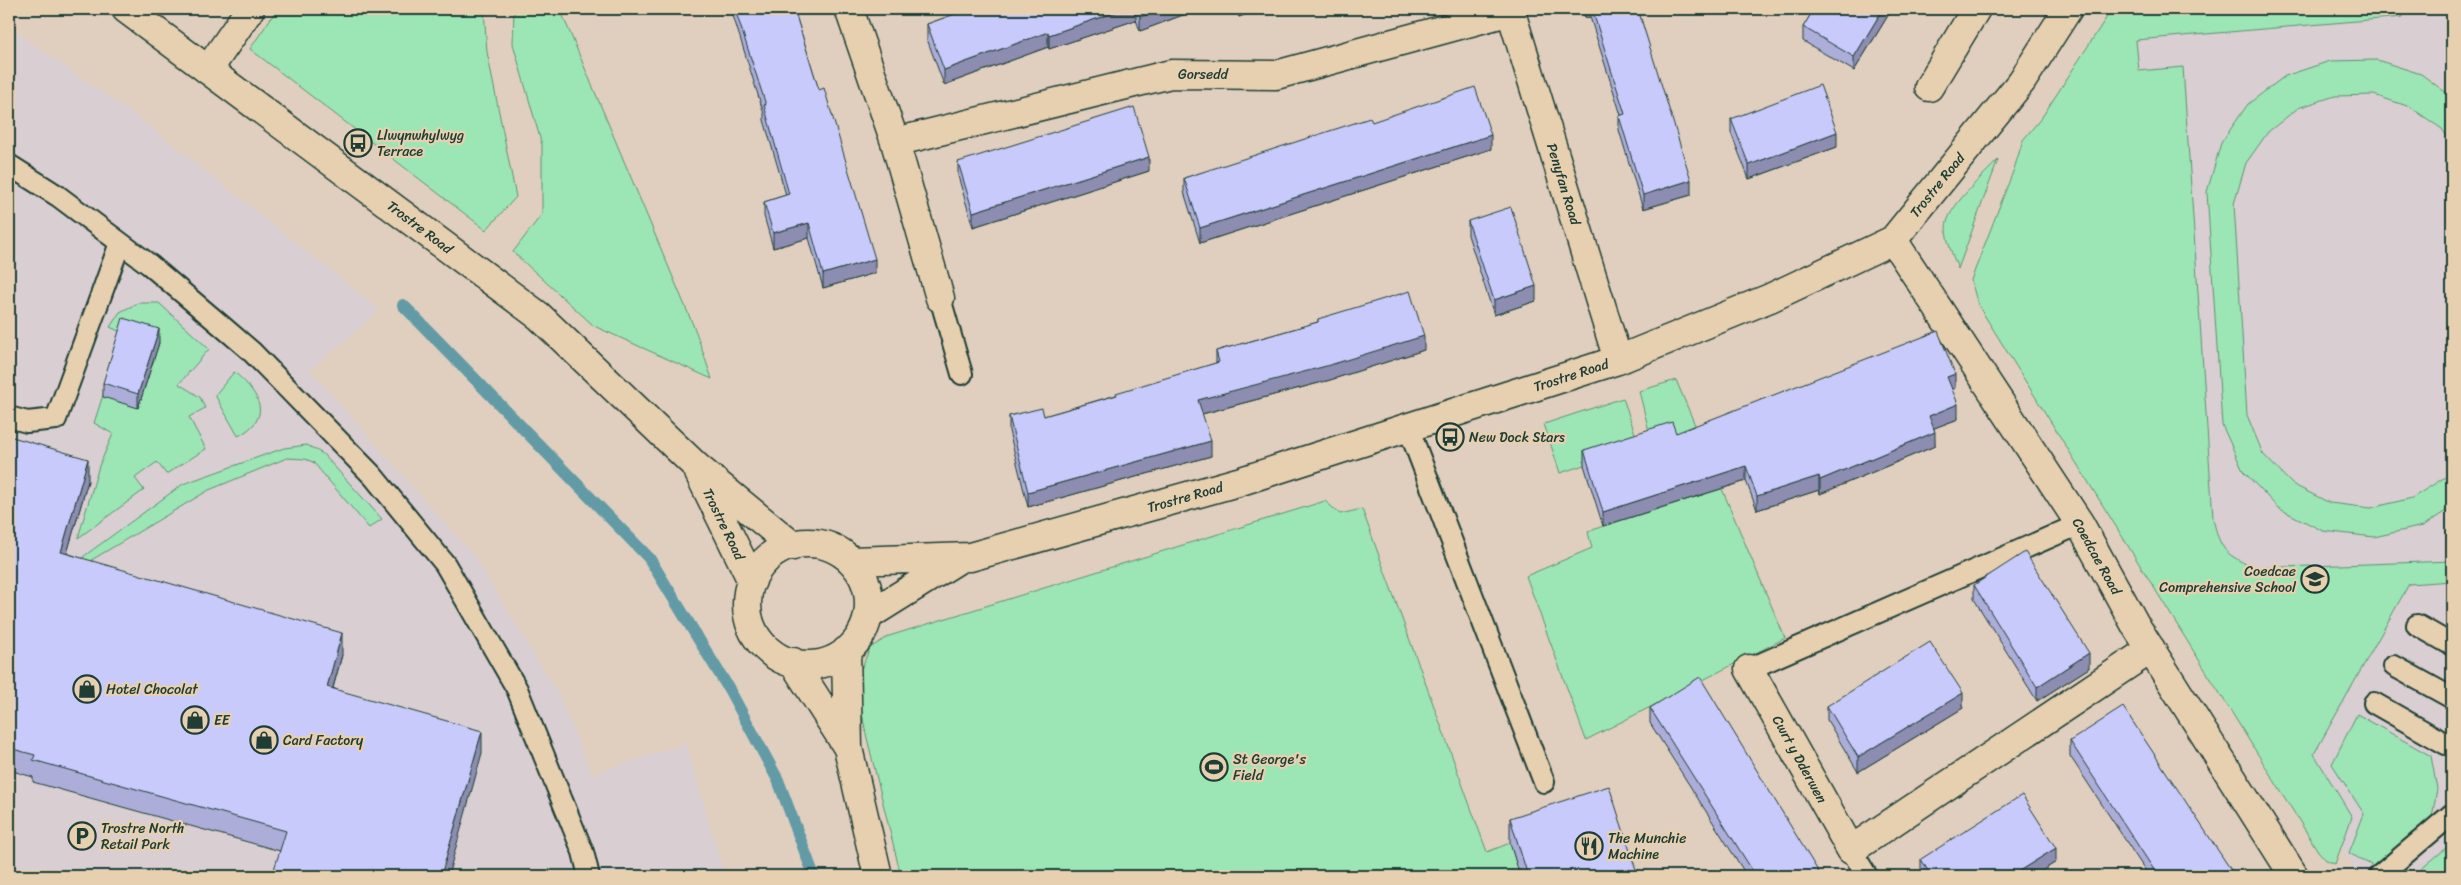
<svg xmlns="http://www.w3.org/2000/svg" width="2461" height="885" font-family="Sriracha,sans-serif">
<style>
.built{fill:#d9ced1}
.green{fill:#9ce5b4;stroke:#5e9174}
.lines{fill:none;stroke-linecap:round;stroke-linejoin:round}
.stream{stroke:#629ba5;stroke-width:12}
.lane-casing{stroke:#1f3d34;stroke-width:24}
.street-casing{stroke:#1f3d34;stroke-width:31}
.secondary-casing{stroke:#1f3d34;stroke-width:31}
.lane{stroke:#e6d0b0;stroke-width:20}
.street{stroke:#e6d0b0;stroke-width:28}
.secondary{stroke:#e6d0b0;stroke-width:28}
.wall{fill:#acaed9;stroke:#1f3d34}
.shaded-wall{fill:#8c8db0;stroke:#1f3d34}
.building{fill:#c8cafc;stroke:#1f3d34}
.labels{text-anchor:middle;stroke-width:4.5;stroke-linejoin:round;paint-order:stroke}
.street-label{font-size:14px;fill:#1f3d34;stroke:#e6d0b0}
.poi-label{font-size:14px;fill:#1f3d34;stroke:#e6d0b0;text-anchor:start}
</style>
<rect width="100%" height="100%" fill="#e0cfbf"/>
<filter id="ink" filterUnits="userSpaceOnUse"><feTurbulence type="fractalNoise" baseFrequency=".02" numOctaves="2"/><feDisplacementMap in="SourceGraphic" scale="10" xChannelSelector="R" yChannelSelector="G"/><feConvolveMatrix kernelMatrix="1 2 1 2 8 2 1 2 1" color-interpolation-filters="sRGB"/></filter>
<g filter="url(#ink)">
<path class="built" d="M2132 9H2452V876H2359L2341 847 2044 148Z
M9 27 147 124 380 310 310 370 475 557 559 695 592 774 686 743 725 876H9Z"/>
<path class="green" d="M277 9H484L487 52 516 197 486 230 250 49Z
M514 9H560L696 332 712 379 594 326 513 252 542 214V145L513 44Z
M2112 9H2403V17L2136 40 2139 71 2183 67 2213 518C2220 550 2225 554 2254 568L2452 561V581L2409 584 2314 754 2352 817 2335 864 2326 860 2318 851 1978 305 1971 280 2014 169 2023 140 2042 117Z
M2377 60 2421 74 2452 97V144L2442 129 2410 107 2374 95 2335 96 2298 108 2268 132 2246 163 2234 204 2247 415 2263 454 2292 484 2330 503 2371 508 2412 498 2447 476 2452 469V507L2423 526 2374 537 2323 531 2278 508 2243 471 2222 425 2207 192 2221 143 2248 104 2285 76 2330 61Z
M1998 160 1958 269C1953 256 1946 241 1946 227 1947 207 1984 175 1998 160Z
M138 303H159L209 349 179 384 200 397 205 408 189 417 206 449 166 474 157 462 135 478 144 490 78 538 99 466 113 434 94 423 123 333 110 327 120 312Z
M234 372C259 392 274 418 238 436L215 395Z
M1676 380 1785 638 1586 740 1526 576 1592 548 1588 532 1603 526 1652 443 1639 391Z
M1623 398 1641 451 1599 460 1560 473 1544 424Z
M307 445 323 454 382 519 369 528 313 462 305 459 287 458 209 490 78 568 84 556 183 484 284 448Z
M1325 501 1340 514 1362 509 1487 852 1510 843 1520 876H901L866 734 856 681 870 648 889 636Z
M2357 714 2431 756 2437 789 2432 817 2373 866 2349 853 2364 814 2332 764Z
M2452 843V876H2413Z"/>
<g class="lines">
<path class="stream" d="M403 305 649 558 729 689 778 780 814 876"/>
<g class="lane-casing">
<path id="lane" d="M9 165 58 196 150 265 223 327 251 351 373 476 445 564 517 689 583 852 589 876
M940 298 962 374
M9 417 27 422 56 419 120 243
M1408 427 1544 782
M2417 625 2452 645
M2394 666 2452 698
M1749 669 2080 524
M2374 703 2446 744 2452 741
M1851 850 1867 876
M2379 876 2452 814"/>
</g>
<g class="street-casing">
<path id="street" d="M849 9 895 142 940 298
M1510 9 1618 360
M208 70 250 9
M1929 87 1976 9
M895 142 1171 74 1276 75 1511 11
M1893 240 2080 524 2136 626 2294 876
M852 561 970 557 1238 482 1618 360 1770 298 1893 240 2022 81 2068 9
M869 615 957 560
M1749 669 1851 850 2151 649"/>
</g>
<g class="secondary-casing">
<path id="secondary" d="M126 9 539 316 697 467 793 546
M699 473 752 581
M747 604a61 61 0 1 1 122 0a61 61 0 1 1-122 0Z
M846 651 848 748 878 876
M793 662 848 748"/>
</g>
<use href="#lane" class="lane"/>
<use href="#street" class="street"/>
<use href="#secondary" class="secondary"/>
</g>
<path class="wall" d="M731 9H794L875 273 823 288 809 238 773 248 764 216V202L786 195 764 120V114Z
M969 9H1199L1140 31 1136 20 1049 49 1048 47 944 85 927 39V24Z
M1236 9H1259L1239 17Z
M1582 9H1638L1691 195 1643 209 1619 130V116L1621 115 1590 17 1585 18Z
M1814 9H1892L1854 71 1803 41V27Z
M1731 119 1837 147 1749 179 1731 133Z
M1372 122 1491 149 1200 243 1184 192V178Z
M958 162 1149 171 973 227 958 176Z
M1468 221 1536 301 1494 315 1468 235Z
M1318 319 1424 350 1330 380 1202 414 1211 456 1028 507 1009 431V416H1044L1116 395 1216 363V351L1318 322Z
M159 343 138 408 103 397V383Z
M1955 388 1952 390 1958 419 1934 428 1935 446 1820 494 1819 490 1757 510 1746 481 1603 526 1584 465V450L1676 433Z
M9 436 88 481 67 553 342 655 333 688 482 753 280 851 33 782V777L9 770Z
M1974 585 2089 668 2037 701 1974 599Z
M1827 706 1963 708 1858 772 1827 720Z
M1650 708 1821 876H1747L1650 723Z
M2070 741 2235 876H2149L2070 756Z
M1510 818 1638 876H1520L1510 843Z
M1921 859 2056 862 2034 876H1922L1921 874Z"/>
<path class="shaded-wall" d="M1125 9H1136V20L1049 49V35Z
M1161 9H1199L1140 31V17Z
M1239 9H1259L1239 17Z
M1585 9H1590V17L1585 18Z
M1883 9H1892L1854 71V57Z
M1048 32V47L944 85V70Z
M1837 132V147L1749 179V165Z
M1491 135V149L1200 243V228Z
M1149 157V171L973 227V212Z
M1691 180V195L1643 209V195Z
M809 223V238L773 248V233Z
M875 259V273L823 288V274Z
M1536 286V301L1494 315V300Z
M159 329V343L138 408V394Z
M1424 336V350L1330 380 1198 415V400Z
M1955 374V388L1947 392V377Z
M1958 404V419L1929 430V416Z
M1935 432V446L1820 494V480Z
M1211 441V456L1028 507V492Z
M88 459V481L61 574V552Z
M1746 466V481L1603 526V512Z
M1819 476V490L1757 510V496Z
M342 633V655L327 709V687Z
M2089 653V668L2037 701V687Z
M1963 693V708L1858 772V757Z
M482 731V753L448 876 442 872Z
M2056 848V862L2034 876H2011Z"/>
<path class="building" d="M735 9H794L819 90 824 88 875 259 823 274 809 223 773 233 764 202 789 194 764 105H766Z
M969 9H1125L1049 35 1048 32 944 70 927 24Z
M1137 9H1161L1140 17Z
M1592 9H1638L1691 180 1643 195 1619 116 1625 114Z
M1814 9H1883L1854 57 1803 27Z
M1820 85 1837 132 1749 165 1731 119Z
M1475 87 1491 135 1200 228 1184 178 1370 118 1372 122Z
M1134 107 1149 157 973 212 958 162Z
M1511 207 1536 286 1494 300 1468 221Z
M1410 291 1424 336 1330 365 1198 400 1211 441 1028 492 1009 416 1042 408 1044 416 1117 395 1116 393 1219 362 1216 351 1318 322V319Z
M123 318 159 329 138 394 103 383Z
M1938 331 1955 374 1947 377 1958 404 1929 416 1935 432 1820 480 1819 476 1757 496 1746 466 1603 512 1584 450 1672 422 1676 433Z
M9 436 88 459 61 552 342 633 327 687 482 731 442 872 456 876H272L286 831 33 760 35 755 9 748Z
M2025 552 2089 653 2037 687 1974 585Z
M1930 642 1963 693 1858 757 1827 706Z
M1700 677 1821 876H1756L1650 708Z
M2123 707 2235 876H2158L2070 741Z
M1609 786 1638 876H1528L1510 818Z
M2022 795 2056 848 2011 876H1931L1921 859Z"/>
</g>
<defs>
<g id="bus-ring" transform="scale(1.4375)"><circle r="9.5" fill="#e6d0b0" stroke="#1f3d34" stroke-width="1.5"/><path d="M-5-6H5V4H4V6H2V4H-2V6H-4V4H-5ZM-3.5-4V0h7V-4ZM-3.5 1.2v1.5H-2V1.2ZM2 1.2v1.5H3.5V1.2Z" fill="#1f3d34"/></g>
<g id="school-ring" transform="scale(1.4375)"><circle r="9.5" fill="#e6d0b0" stroke="#1f3d34" stroke-width="1.5"/><path d="M0-5L7-2L0 1L-7-2ZM-4 1L0 2.5L4 1V4Q0 6-4 4Z" fill="#1f3d34"/></g>
<g id="shop-ring" transform="scale(1.4375)"><circle r="9.5" fill="#e6d0b0" stroke="#1f3d34" stroke-width="1.5"/><path d="M-5-2.5h2.3a2.7 3.5 0 0 1 5.4 0H5L5.5 6h-11ZM-1.5-2.5h3a1.5 2.3 0 0 0-3 0Z" fill="#1f3d34"/></g>
<g id="stadium-ring" transform="scale(1.4375)"><circle r="9.5" fill="#e6d0b0" stroke="#1f3d34" stroke-width="1.5"/><path d="M0-5a6.5 5 0 1 0 0 10a6.5 5 0 1 0 0-10ZM-3.5-1.8h7v3.6h-7Z" fill="#1f3d34"/></g>
<g id="parking-ring" transform="scale(1.4375)"><circle r="9.5" fill="#e6d0b0" stroke="#1f3d34" stroke-width="1.5"/><path d="M-3.5-5.5H1a3.5 3.5 0 0 1 0 7H-1V5.5H-3.5ZM-1-3.4V-.6H.8a1.4 1.4 0 0 0 0-2.8Z" fill="#1f3d34"/></g>
<g id="restaurant-ring" transform="scale(1.4375)"><circle r="9.5" fill="#e6d0b0" stroke="#1f3d34" stroke-width="1.5"/><path d="M-5-6h1v4h1v-4h1v4h1v-4h1v5L-1.5 .5V6h-2V.5L-5-1ZM5-6V6H3V1.5H1.5Q1.5-4 5-6Z" fill="#1f3d34"/></g>
</defs>
<g fill-rule="evenodd">
<use href="#bus-ring" x="358" y="143"/>
<use href="#bus-ring" x="1450" y="437"/>
<use href="#school-ring" x="2315" y="579"/>
<use href="#shop-ring" x="87" y="689"/>
<use href="#shop-ring" x="195" y="720"/>
<use href="#shop-ring" x="264" y="740"/>
<use href="#stadium-ring" x="1214" y="767"/>
<use href="#parking-ring" x="82" y="836"/>
<use href="#restaurant-ring" x="1589" y="846"/>
</g>
<g class="labels">
<g class="street-label">
<text x="1203" y="79">Gorsedd</text>
<text transform="translate(1564 184) rotate(73)" y="5">Penyfan Road</text>
<text transform="translate(1937 185) rotate(-51)" y="5">Trostre Road</text>
<text transform="translate(420 227) rotate(37)" y="5">Trostre Road</text>
<text transform="translate(1571 375) rotate(-18)" y="5">Trostre Road</text>
<text transform="translate(1185 497) rotate(-16)" y="5">Trostre Road</text>
<text transform="translate(724 524) rotate(64)" y="5">Trostre Road</text>
<text transform="translate(2097 556) rotate(61)" y="5">Coedcae Road</text>
<text transform="translate(1800 759) rotate(61)" y="5">Cwrt y Dderwen</text>
</g>
<g class="poi-label">
<text x="377" y="140">Llwynwhylwyg<tspan x="377" dy="16">Terrace</tspan></text>
<text x="1469" y="442">New Dock Stars</text>
<text x="2296" y="576" text-anchor="end">Coedcae<tspan x="2296" dy="16">Comprehensive School</tspan></text>
<text x="106" y="694">Hotel Chocolat</text>
<text x="214" y="725">EE</text>
<text x="283" y="745">Card Factory</text>
<text x="1233" y="764">St George's<tspan x="1233" dy="16">Field</tspan></text>
<text x="101" y="833">Trostre North<tspan x="101" dy="16">Retail Park</tspan></text>
<text x="1608" y="843">The Munchie<tspan x="1608" dy="16">Machine</tspan></text>
</g>
</g>
<rect width="2461" height="885" fill="none" stroke="#e6d0b0" stroke-width="30"/>
<rect x="15" y="15" width="2431" height="855" fill="none" stroke="#1f3d34" stroke-width="2" filter="url(#ink)"/>
</svg>
